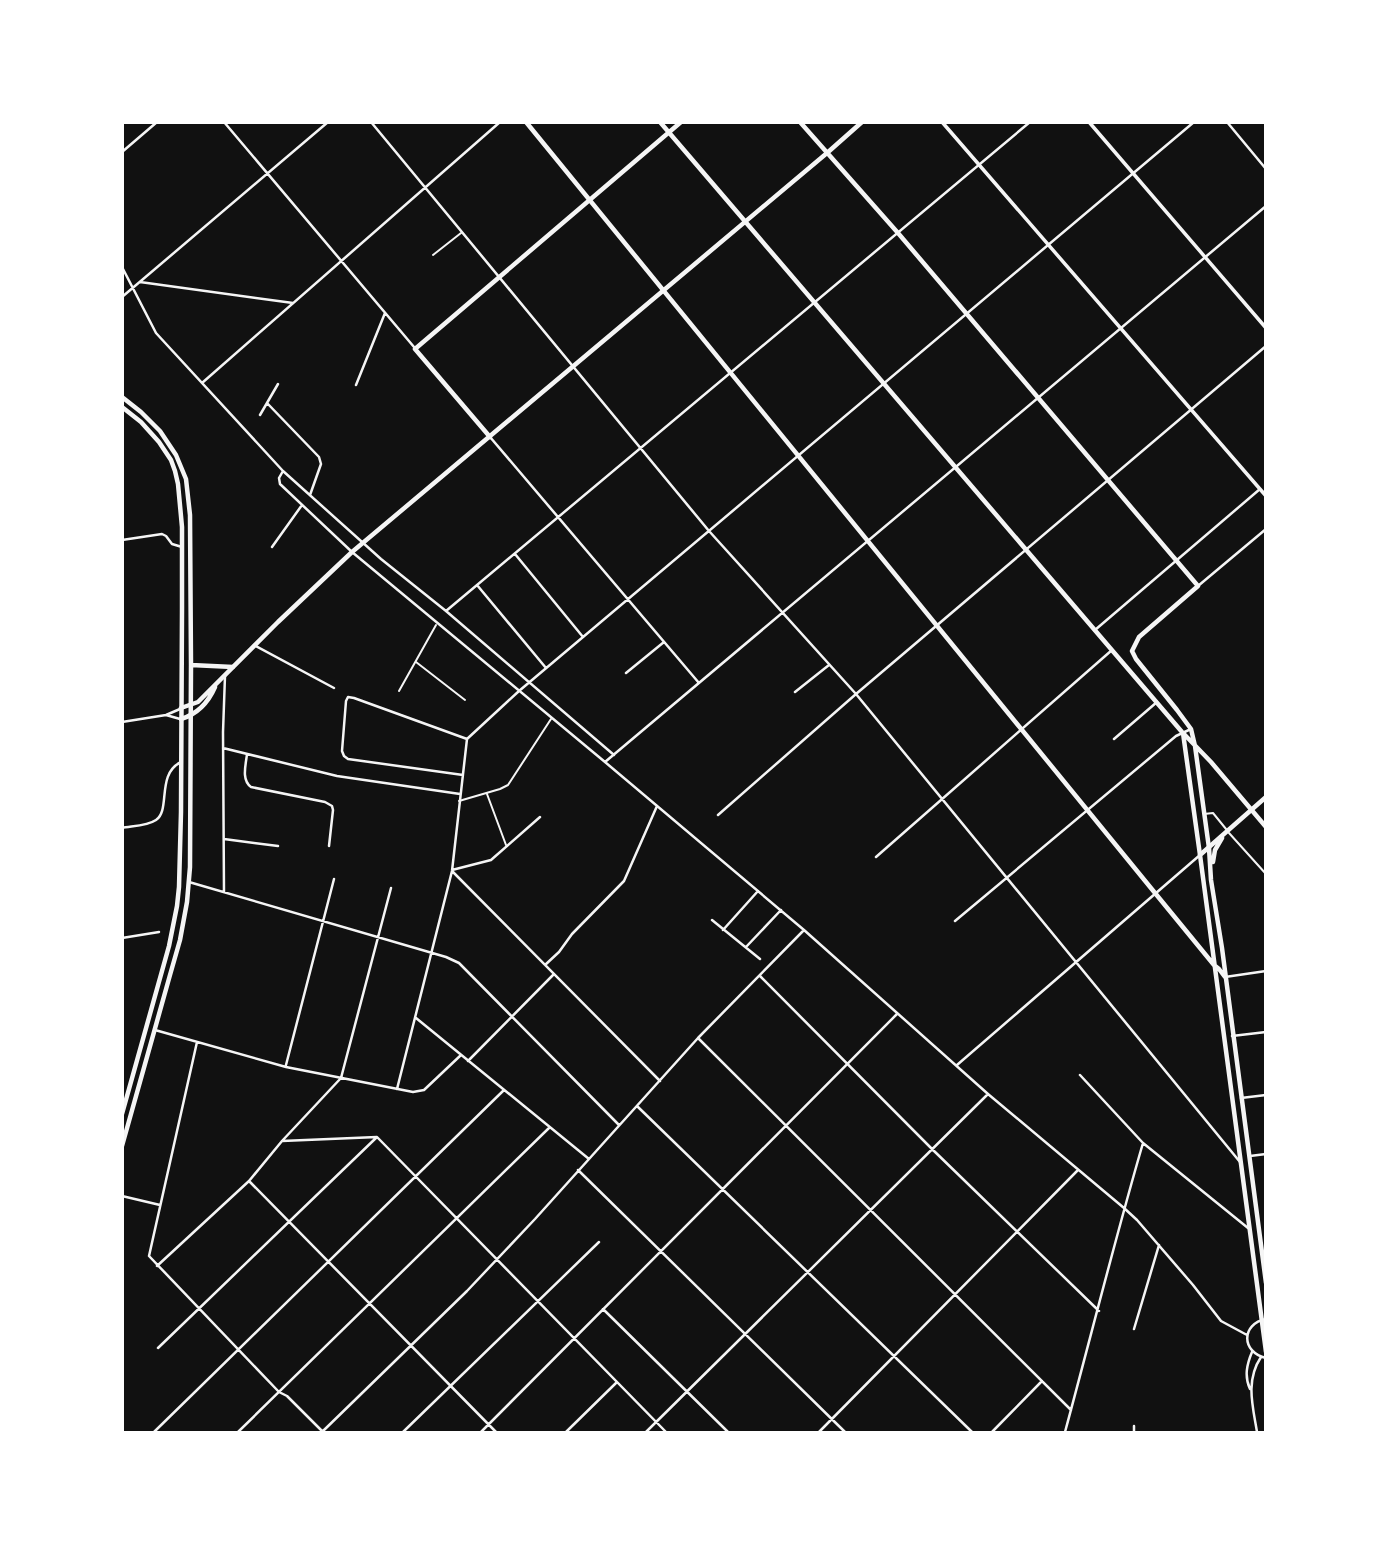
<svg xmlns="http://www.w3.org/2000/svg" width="1388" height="1555" font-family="'Titillium Web',sans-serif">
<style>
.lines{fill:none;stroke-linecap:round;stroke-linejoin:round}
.service{stroke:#f5f5f5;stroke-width:2}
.minor{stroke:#f5f5f5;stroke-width:2.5}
.tertiary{stroke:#f5f5f5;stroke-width:3.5}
.secondary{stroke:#f5f5f5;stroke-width:4.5}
.primary{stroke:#f5f5f5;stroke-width:4.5}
</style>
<rect width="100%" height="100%" fill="#111"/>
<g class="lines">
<path class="service" d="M433 255 461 233
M416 662 465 700
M399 691 436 625
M487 794 506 845
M459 801 500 789 508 785 551 719
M1204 814 1213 813 1226 829
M1229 833 1266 874"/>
<path class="minor" d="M224 122 414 347
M371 122 709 531 856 694 1240 1162
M1227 122 1266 169
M122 152 157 122
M122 267 156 333 283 471 381 559 446 611 614 755
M140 282 293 303
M122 297 328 122
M202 383 500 122
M356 385 385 313
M267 403 319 457 321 464 310 495
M260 415 278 384
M490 437 699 683
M283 471 279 478 280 484 352 552 605 762 804 930 988 1094 1124 1208 1137 1220 1193 1285 1221 1321 1247 1335
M122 540 162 534 166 536 172 544 182 547
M272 547 302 505
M515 554 583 637
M477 585 546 668
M1198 586 1266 529
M446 611 1030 122
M1095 630 1260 489
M254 645 334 688
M626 673 664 642
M795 692 829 665
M166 715 180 719
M122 722 166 715 180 709
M1114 739 1157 702
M223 748 337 776 460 794
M247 754C246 764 241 780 251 787L325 802 332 806 333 810 329 846
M605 762 1266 206
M463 775 348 759 344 756 342 751 346 701 348 697 354 698 467 739
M718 815 856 694 1266 346
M122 828C132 826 147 826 156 820 171 810 156 774 181 762
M224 839 278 846
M876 857 1112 650
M452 870 491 860 540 817
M453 872 660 1081
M189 882 446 957 459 963 619 1125
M224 892 223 732 225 676
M712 920 760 959
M955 921 1176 736 1191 729
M723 930 758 891
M122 938 159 932
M746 947 781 910
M545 965 559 952 572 934 624 881 657 806
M760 976 932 1149 1099 1311
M1225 977 1266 971
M416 1018 589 1159
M155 1030 286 1067 413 1092 424 1090 461 1055
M1232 1036 1266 1032
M699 1039 1071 1410
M197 1042 149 1256 279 1392 287 1396 323 1432
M468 1061 554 974
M286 1065 334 879
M957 1065 1200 855
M1080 1075 1143 1143 1248 1228
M397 1089 452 871 467 739 519 691 1194 122
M1241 1098 1266 1095
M638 1107 972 1432
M282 1141 377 1137 666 1432
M1250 1156 1266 1154
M578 1170 845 1432
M249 1181 496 1432
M122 1196 160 1205
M157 1266 249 1181 282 1141 341 1078 391 888
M603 1309 728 1432
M1266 1319C1241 1324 1241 1352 1266 1358
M1134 1329 1159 1245
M158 1348 377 1137
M1250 1389C1244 1376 1247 1364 1252 1352
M1134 1426V1432
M154 1432 504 1090
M238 1432 550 1127
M322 1432 467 1291 535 1219 698 1038 804 930
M403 1432 599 1242
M481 1432 897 1014
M566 1432 616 1383
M646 1432 988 1094
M819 1432 1078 1170
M992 1432 1042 1381
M1065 1432C1091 1336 1115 1239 1143 1143
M1257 1432C1253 1407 1245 1381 1261 1357"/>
<path class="tertiary" d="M942 122 1266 496
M1089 122 1266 328"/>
<path class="secondary" d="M660 122 1182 732 1211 762 1266 827
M800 122 898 233 1198 586 1139 637 1132 651 1136 659 1177 710 1191 729 1195 746 1209 848
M490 437 415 349 681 122
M181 708 198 702 278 622 352 552 827 153 862 122
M181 719C198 714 208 703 215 687
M1183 733 1200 855"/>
<path class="primary" d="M526 122 1155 893 1214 965 1219 969 1225 977
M122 397 141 412 160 431 176 455 186 479 190 515 191 665 190 867 187 902 180 940 170 975 122 1146
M122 407 141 422 159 442 171 460 175 471 178 484 182 527V608L181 812 179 887 177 906 169 946 122 1114
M191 665 233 667
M1266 797 1200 855 1266 1352
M1209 848 1211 880 1222 948 1266 1283
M1213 862 1215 850 1222 838"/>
</g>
<rect width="1388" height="1555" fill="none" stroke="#ffffff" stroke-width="248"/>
</svg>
